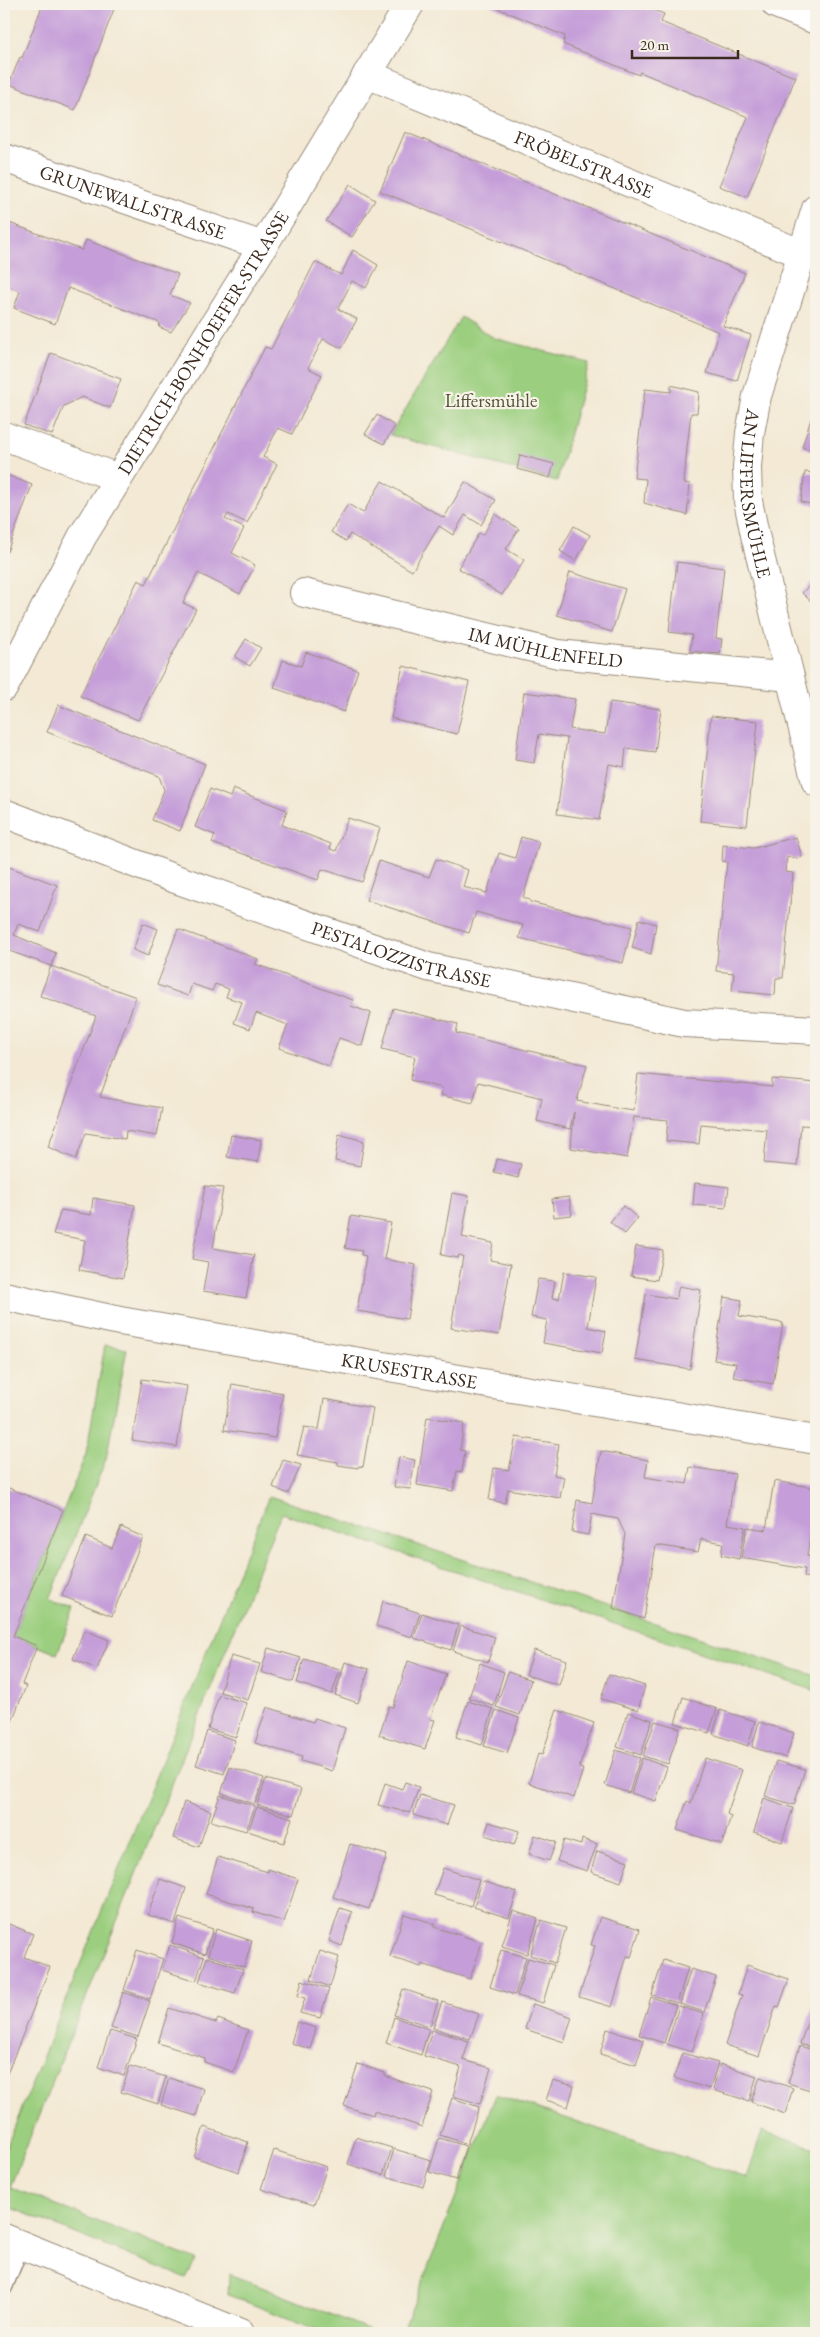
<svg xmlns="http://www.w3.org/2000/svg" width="820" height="2337" font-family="'EB Garamond',serif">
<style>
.green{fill:#9bcf7f;stroke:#6b7c4e}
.building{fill:#c59ed9}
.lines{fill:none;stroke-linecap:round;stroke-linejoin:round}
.service-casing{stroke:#978a79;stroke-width:19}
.minor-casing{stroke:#978a79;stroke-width:30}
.service{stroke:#fff;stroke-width:16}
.minor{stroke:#fff;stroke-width:28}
.labels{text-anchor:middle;stroke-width:4.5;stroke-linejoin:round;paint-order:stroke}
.street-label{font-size:19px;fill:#3b2a1e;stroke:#f7f3e8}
.park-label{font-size:19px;fill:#535336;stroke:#f7f3e8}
</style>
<rect width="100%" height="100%" fill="#f7f3e8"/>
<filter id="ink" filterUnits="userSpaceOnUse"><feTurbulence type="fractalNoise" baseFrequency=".02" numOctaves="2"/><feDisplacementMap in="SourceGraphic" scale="10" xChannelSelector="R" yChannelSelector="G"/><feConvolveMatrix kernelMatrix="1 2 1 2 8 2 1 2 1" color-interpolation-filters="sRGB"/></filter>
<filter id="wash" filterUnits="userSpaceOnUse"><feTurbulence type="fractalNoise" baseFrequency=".0096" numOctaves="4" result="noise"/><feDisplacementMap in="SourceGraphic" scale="20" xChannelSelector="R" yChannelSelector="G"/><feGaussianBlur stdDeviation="1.12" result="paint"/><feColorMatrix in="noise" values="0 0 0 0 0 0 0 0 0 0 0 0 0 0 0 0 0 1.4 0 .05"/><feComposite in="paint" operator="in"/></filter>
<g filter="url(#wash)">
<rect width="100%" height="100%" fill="#f3e9d4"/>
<path class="green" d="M461 317 494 338 589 363 557 481 390 435Z
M105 1345 127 1349 106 1459 50 1599 75 1609 57 1654 13 1636 86 1454Z
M269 1496 816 1676V1691L281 1513 10 2187 196 2260 186 2278 4 2205V2153Z
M496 2095 747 2178 762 2131 816 2148V2333H402Z
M229 2274 378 2333H326L228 2295Z"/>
<g id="blocks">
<path class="building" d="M43 4H116L75 110 9 84 20 57 22 58Z
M487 4H639L664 14 661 22 792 76H796L747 197 719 186 748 117 640 72 639 75 563 44 565 36Z
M405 132 745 273 723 326 751 335 737 381 707 373 719 332 380 191Z
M350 184 375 200 352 237 326 221Z
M4 221 82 250 86 240 178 274 170 295 190 303 171 332 159 327 160 323 68 288 55 324 14 308 20 291 4 285Z
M353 250 378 265 366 288 352 281 338 309 357 319 342 348 323 339 308 368 322 375 292 434 278 428 263 457 277 464 247 523 228 514 225 519 244 528 232 553 255 565 240 594 198 573 183 603 196 609 138 720 80 696 138 580 146 584 265 347 271 349 315 262 341 275Z
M51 353 121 379 110 408 82 397 64 406 52 435 24 425Z
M671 385 699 392 697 413H691L687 448 684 483 690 484 687 515 644 503 646 479 634 478 645 389 671 392Z
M816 403V452L802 447Z
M377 415 395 426 384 444 365 434Z
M520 455 554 464 550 478 517 469Z
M805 472 816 473V505L801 502Z
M4 474 32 485 7 552 4 550Z
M382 481 444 518 465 482 496 500 481 525 465 515 453 535 439 526 412 571 350 534 346 541 331 532 348 504 363 513Z
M495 514 519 529 506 549 524 560 502 595 458 568 479 533 483 535Z
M574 526 590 535 576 561 560 551Z
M677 562 724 568 716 638 722 639 720 654 690 651 692 635 669 632Z
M570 572 625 589 612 632 557 615Z
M816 578V606L802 593Z
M246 639 261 648 250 666 235 657Z
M306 652 358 670 344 712 274 688 283 660 301 666Z
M403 666 469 682 457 734 391 718Z
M524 692 575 699 570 729 605 734 610 702 661 709 655 752 626 748 624 767 609 764 599 820 557 814 567 738 539 734 534 763 515 760Z
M58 705 205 764 180 831 152 820 164 790 159 776 47 732Z
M711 716 758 721 747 826 700 821Z
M210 789 230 797 233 789 287 810 282 825 331 844 330 849 336 851 348 818 380 828 362 882 322 869 318 880 212 843 215 835 195 827Z
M521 837 539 842 523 898 530 900V902L632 927 623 963 519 938 523 925 476 912 469 933 366 900 379 861 429 877 436 859 468 870 463 887 487 893 499 853 515 858Z
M796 837 802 857 798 859 787 857 785 872 793 873 783 978H776L775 995 732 991 734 973 716 971 727 862 722 861 723 845 754 848Z
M4 865 57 885 40 932 18 924 14 935 56 953 51 966 136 997 100 1097 162 1108 157 1136 126 1131 125 1139 86 1133 76 1159 48 1147 96 1016 40 996 51 966 4 949Z
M639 919 656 924 651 954 632 948Z
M143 923 158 929 148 956 133 950Z
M178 929 258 959 255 964 353 1000 351 1006 371 1013 362 1046 339 1038 329 1066 279 1048 288 1025 256 1013 250 1029 234 1023 242 1002 226 997 229 989 215 984 212 991 192 984 188 996 157 985Z
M393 1008 458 1024 456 1033 587 1065 577 1101 620 1109 634 1111 638 1074 772 1087V1079L816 1083V1126L801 1125 797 1166 764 1163 767 1130 701 1124 699 1144 666 1141 668 1120 634 1117 627 1158 571 1148 574 1112 570 1129 537 1121 542 1098 478 1082 473 1103 440 1095 442 1088 410 1080 415 1057 382 1049Z
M339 1134 364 1141 360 1166 335 1161Z
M231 1135 261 1140 258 1162 227 1157Z
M497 1159 521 1164 518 1178 494 1172Z
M695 1183 729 1187 726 1208 693 1205Z
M205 1186 223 1188 213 1248 254 1255 246 1298 203 1291 208 1262 192 1259Z
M452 1193 469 1196 462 1237 493 1243 490 1260 511 1264 499 1335 451 1328 463 1256 459 1255 458 1258 441 1255Z
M569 1197 572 1215 554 1217 552 1199Z
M93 1198 135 1205 123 1278 79 1270 85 1240 53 1234 61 1210 91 1215Z
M623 1206 638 1218 625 1234 610 1222Z
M351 1216 391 1223 384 1259 416 1265 407 1319 357 1311 366 1256 361 1255 362 1251 345 1248Z
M636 1246 663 1250 657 1280 631 1276Z
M564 1272 596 1277 588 1327 606 1331 602 1353 543 1343 547 1320 531 1317 538 1279 555 1281 552 1298 559 1299Z
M679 1286 701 1290 690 1369 635 1360 646 1294 676 1299Z
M724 1297 742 1300 739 1316 783 1323 773 1384 733 1377 736 1363 714 1360Z
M142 1379 187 1386 177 1447 132 1440Z
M232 1384 283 1393 275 1438 224 1430Z
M324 1399 373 1408 363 1467 359 1466 358 1468 338 1465V1462L297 1455 304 1427 319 1429Z
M427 1417 464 1423 460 1450 465 1451 462 1472 457 1471 453 1491 417 1485Z
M516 1437 559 1444 554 1475 564 1477 560 1498 508 1489 505 1503 489 1500 494 1468 509 1470Z
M601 1451 648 1460 645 1477 687 1484 690 1467 735 1474 727 1524 745 1527 739 1559 721 1555 723 1543 701 1539 698 1552 656 1545 644 1619 613 1608 625 1534 618 1519 592 1514 588 1535 572 1532 577 1500 592 1503Z
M399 1457 415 1460 410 1489 394 1487Z
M283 1460 301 1465 288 1494 273 1487Z
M774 1481 816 1488V1517H814L807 1556 816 1558V1579L804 1577 805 1569 741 1558 747 1527 766 1530Z
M4 1486 63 1510 13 1636 37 1646 22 1684 26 1686 4 1741Z
M121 1527 143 1537 112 1616 62 1596 86 1537 112 1548Z
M383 1601 420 1613 412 1637 376 1626Z
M422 1613 458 1625 451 1650 414 1638Z
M461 1626 495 1637 488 1662 453 1651Z
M84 1630 109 1640 97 1669 73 1659Z
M268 1648 301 1658 293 1682 261 1672Z
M534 1650 567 1660 559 1685 526 1675Z
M231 1656 260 1664 248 1700 220 1692Z
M304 1659 340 1670 332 1694 297 1683Z
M408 1661 446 1674 430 1719 435 1720 425 1749 379 1735 389 1706 393 1707Z
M345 1662 369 1669 358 1703 335 1695Z
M480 1663 504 1672 494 1706 469 1698Z
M508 1672 531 1680 520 1715 496 1707Z
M609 1674 645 1686 638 1710 601 1699Z
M219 1695 247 1703 236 1737 208 1729Z
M683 1697 717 1709 709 1733 675 1723Z
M468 1701 493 1709 482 1745 456 1737Z
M267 1707 313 1722 315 1718 345 1728 332 1771 301 1761 302 1757 255 1743Z
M496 1710 519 1718 507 1753 484 1746Z
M557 1710 594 1723 579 1768 583 1769 574 1798 529 1783 538 1754 542 1755Z
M720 1710 755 1721 748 1746 713 1734Z
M628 1712 652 1720 641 1755 617 1747Z
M655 1721 680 1728 668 1764 643 1756Z
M759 1722 794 1733 786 1758 752 1747Z
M207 1731 235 1740 224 1774 196 1765Z
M616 1750 640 1758 629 1793 605 1785Z
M642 1758 667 1767 656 1801 631 1793Z
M705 1758 742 1770 727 1814 731 1816 722 1844 677 1830 687 1801 691 1803Z
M776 1761 805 1769 794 1805 765 1796Z
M230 1767 264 1778 255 1804 221 1793Z
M266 1779 301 1789 293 1815 257 1805Z
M405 1782 419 1787 410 1813 378 1805 385 1783 402 1789Z
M220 1795 255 1806 246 1831 211 1821Z
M420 1795 454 1805 447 1825 413 1815Z
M764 1798 793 1808 782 1842 754 1832Z
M184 1802 211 1811 199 1847 173 1838Z
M257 1807 292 1818 284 1843 248 1831Z
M489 1822 519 1831 514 1845 485 1835Z
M535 1835 556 1842 549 1861 529 1854Z
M582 1839 597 1844 587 1871 557 1861 564 1840 581 1845Z
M350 1844 387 1855 369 1909 333 1897Z
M597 1851 628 1861 621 1882 591 1872Z
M218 1857 268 1872V1869L298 1879 284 1922 253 1912 254 1909 206 1894Z
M443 1868 479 1880 471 1906 434 1895Z
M160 1879 186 1888 175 1924 148 1915Z
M482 1881 517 1892 509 1918 474 1907Z
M340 1908 352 1912 342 1946 329 1941Z
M513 1911 538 1919 527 1954 502 1946Z
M404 1914 436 1924 434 1927 482 1942 470 1979 422 1964 421 1967 390 1957Z
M600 1917 640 1929 631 1957 627 1956 612 2007 579 1997 595 1946 591 1945Z
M179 1918 213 1929 205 1954 172 1943Z
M541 1920 566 1928 555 1963 530 1955Z
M4 1922 33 1934 24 1957 50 1967 4 2081Z
M216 1929 252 1941 244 1967 208 1955Z
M170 1945 204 1957 196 1981 162 1970Z
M137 1950 163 1959 150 1999 124 1990Z
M501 1950 526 1957 515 1995 490 1987Z
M320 1951 339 1957 330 1987 311 1980Z
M207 1957 243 1969 235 1993 199 1982Z
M528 1958 554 1965 543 2003 517 1996Z
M663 1960 688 1968 677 2003 652 1995Z
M747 1965 789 1979 779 2007 776 2006 759 2056 725 2045 742 1995 738 1994Z
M691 1969 716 1977 704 2012 680 2004Z
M302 1980 329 1989 320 2018 300 2013 305 1998 298 1996Z
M403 1989 438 2001 430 2026 394 2015Z
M123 1992 150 2001 138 2037 111 2028Z
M651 1997 676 2005 664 2043 639 2035Z
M442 2002 479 2014 470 2039 433 2028Z
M533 2004 572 2017 564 2042 525 2029Z
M679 2006 704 2014 692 2052 667 2044Z
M169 2008 216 2023 218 2019 248 2030 234 2072 204 2062 205 2058 158 2043Z
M812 2008 816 2010V2049L800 2044Z
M394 2017 429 2029 421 2055 386 2043Z
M297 2022 316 2028 310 2049 291 2043Z
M607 2029 644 2040 636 2065 600 2054Z
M432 2030 469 2041 463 2060 491 2068 480 2104 453 2096 461 2067 424 2056Z
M110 2031 137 2039 124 2076 98 2067Z
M800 2046 816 2051V2079L813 2091 788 2083Z
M682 2053 718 2063 710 2089 674 2078Z
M358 2064 385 2073V2076L433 2092 422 2127 374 2111 373 2115 344 2106Z
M720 2064 757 2076 749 2101 713 2090Z
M130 2066 166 2077 158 2104 121 2092Z
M760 2077 793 2088 785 2114 751 2102Z
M169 2078 204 2089 196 2116 161 2105Z
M553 2080 574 2086 568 2107 546 2100Z
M452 2098 479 2107 467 2144 440 2135Z
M204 2127 248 2142 239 2172 194 2157Z
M356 2137 392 2148 383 2175 348 2164Z
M439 2138 466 2146 456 2180 429 2172Z
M394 2149 431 2160 423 2187 386 2176Z
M274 2150 327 2167 314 2205 261 2189Z"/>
</g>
</g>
<g filter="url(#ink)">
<use href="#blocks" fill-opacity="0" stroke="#978a79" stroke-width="1"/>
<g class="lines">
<g class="service-casing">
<path id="service" d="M4 2287 21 2245"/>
</g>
<g class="minor-casing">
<g id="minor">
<path d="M776 4 816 20"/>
<path id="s1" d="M367 74 802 254"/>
<path id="s2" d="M4 158 263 246"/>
<path id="s3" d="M816 209 757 396 750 433 747 467 748 501 755 535 816 782"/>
<path d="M4 436 118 478"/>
<path id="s4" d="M304 593 558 654 790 677"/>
<path id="s5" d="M4 687 82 537 263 246 410 4"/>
<path id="s6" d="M4 813 170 877 428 967 684 1023 816 1030"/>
<path id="s7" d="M4 1296 120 1321 816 1440"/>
<path d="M4 2238 240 2333"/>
</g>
</g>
<use href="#service" class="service"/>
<use href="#minor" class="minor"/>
</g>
</g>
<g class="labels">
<g class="street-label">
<text dy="7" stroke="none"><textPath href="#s1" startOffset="235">FRÖBELSTRASSE</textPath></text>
<text dy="7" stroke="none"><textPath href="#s2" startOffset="136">GRUNEWALLSTRASSE</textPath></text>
<text dy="7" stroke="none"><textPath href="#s5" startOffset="398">DIETRICH-BONHOEFFER-STRASSE</textPath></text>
<text dy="7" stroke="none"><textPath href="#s3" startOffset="295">AN LIFFERSMÜHLE</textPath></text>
<text dy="7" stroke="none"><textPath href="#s4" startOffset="248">IM MÜHLENFELD</textPath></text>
<text dy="7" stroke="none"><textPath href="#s6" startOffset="422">PESTALOZZISTRASSE</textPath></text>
<text dy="7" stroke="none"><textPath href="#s7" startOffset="412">KRUSESTRASSE</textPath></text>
</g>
<g class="park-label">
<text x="491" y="407">Liffersmühle</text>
</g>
</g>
<rect width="820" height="2337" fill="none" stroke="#f7f3e8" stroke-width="20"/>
<path d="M632 50v8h106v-8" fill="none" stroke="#3b2a1e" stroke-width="2.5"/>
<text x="640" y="50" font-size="15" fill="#3b2a1e" stroke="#f7f3e8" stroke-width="4" paint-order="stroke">20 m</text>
</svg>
